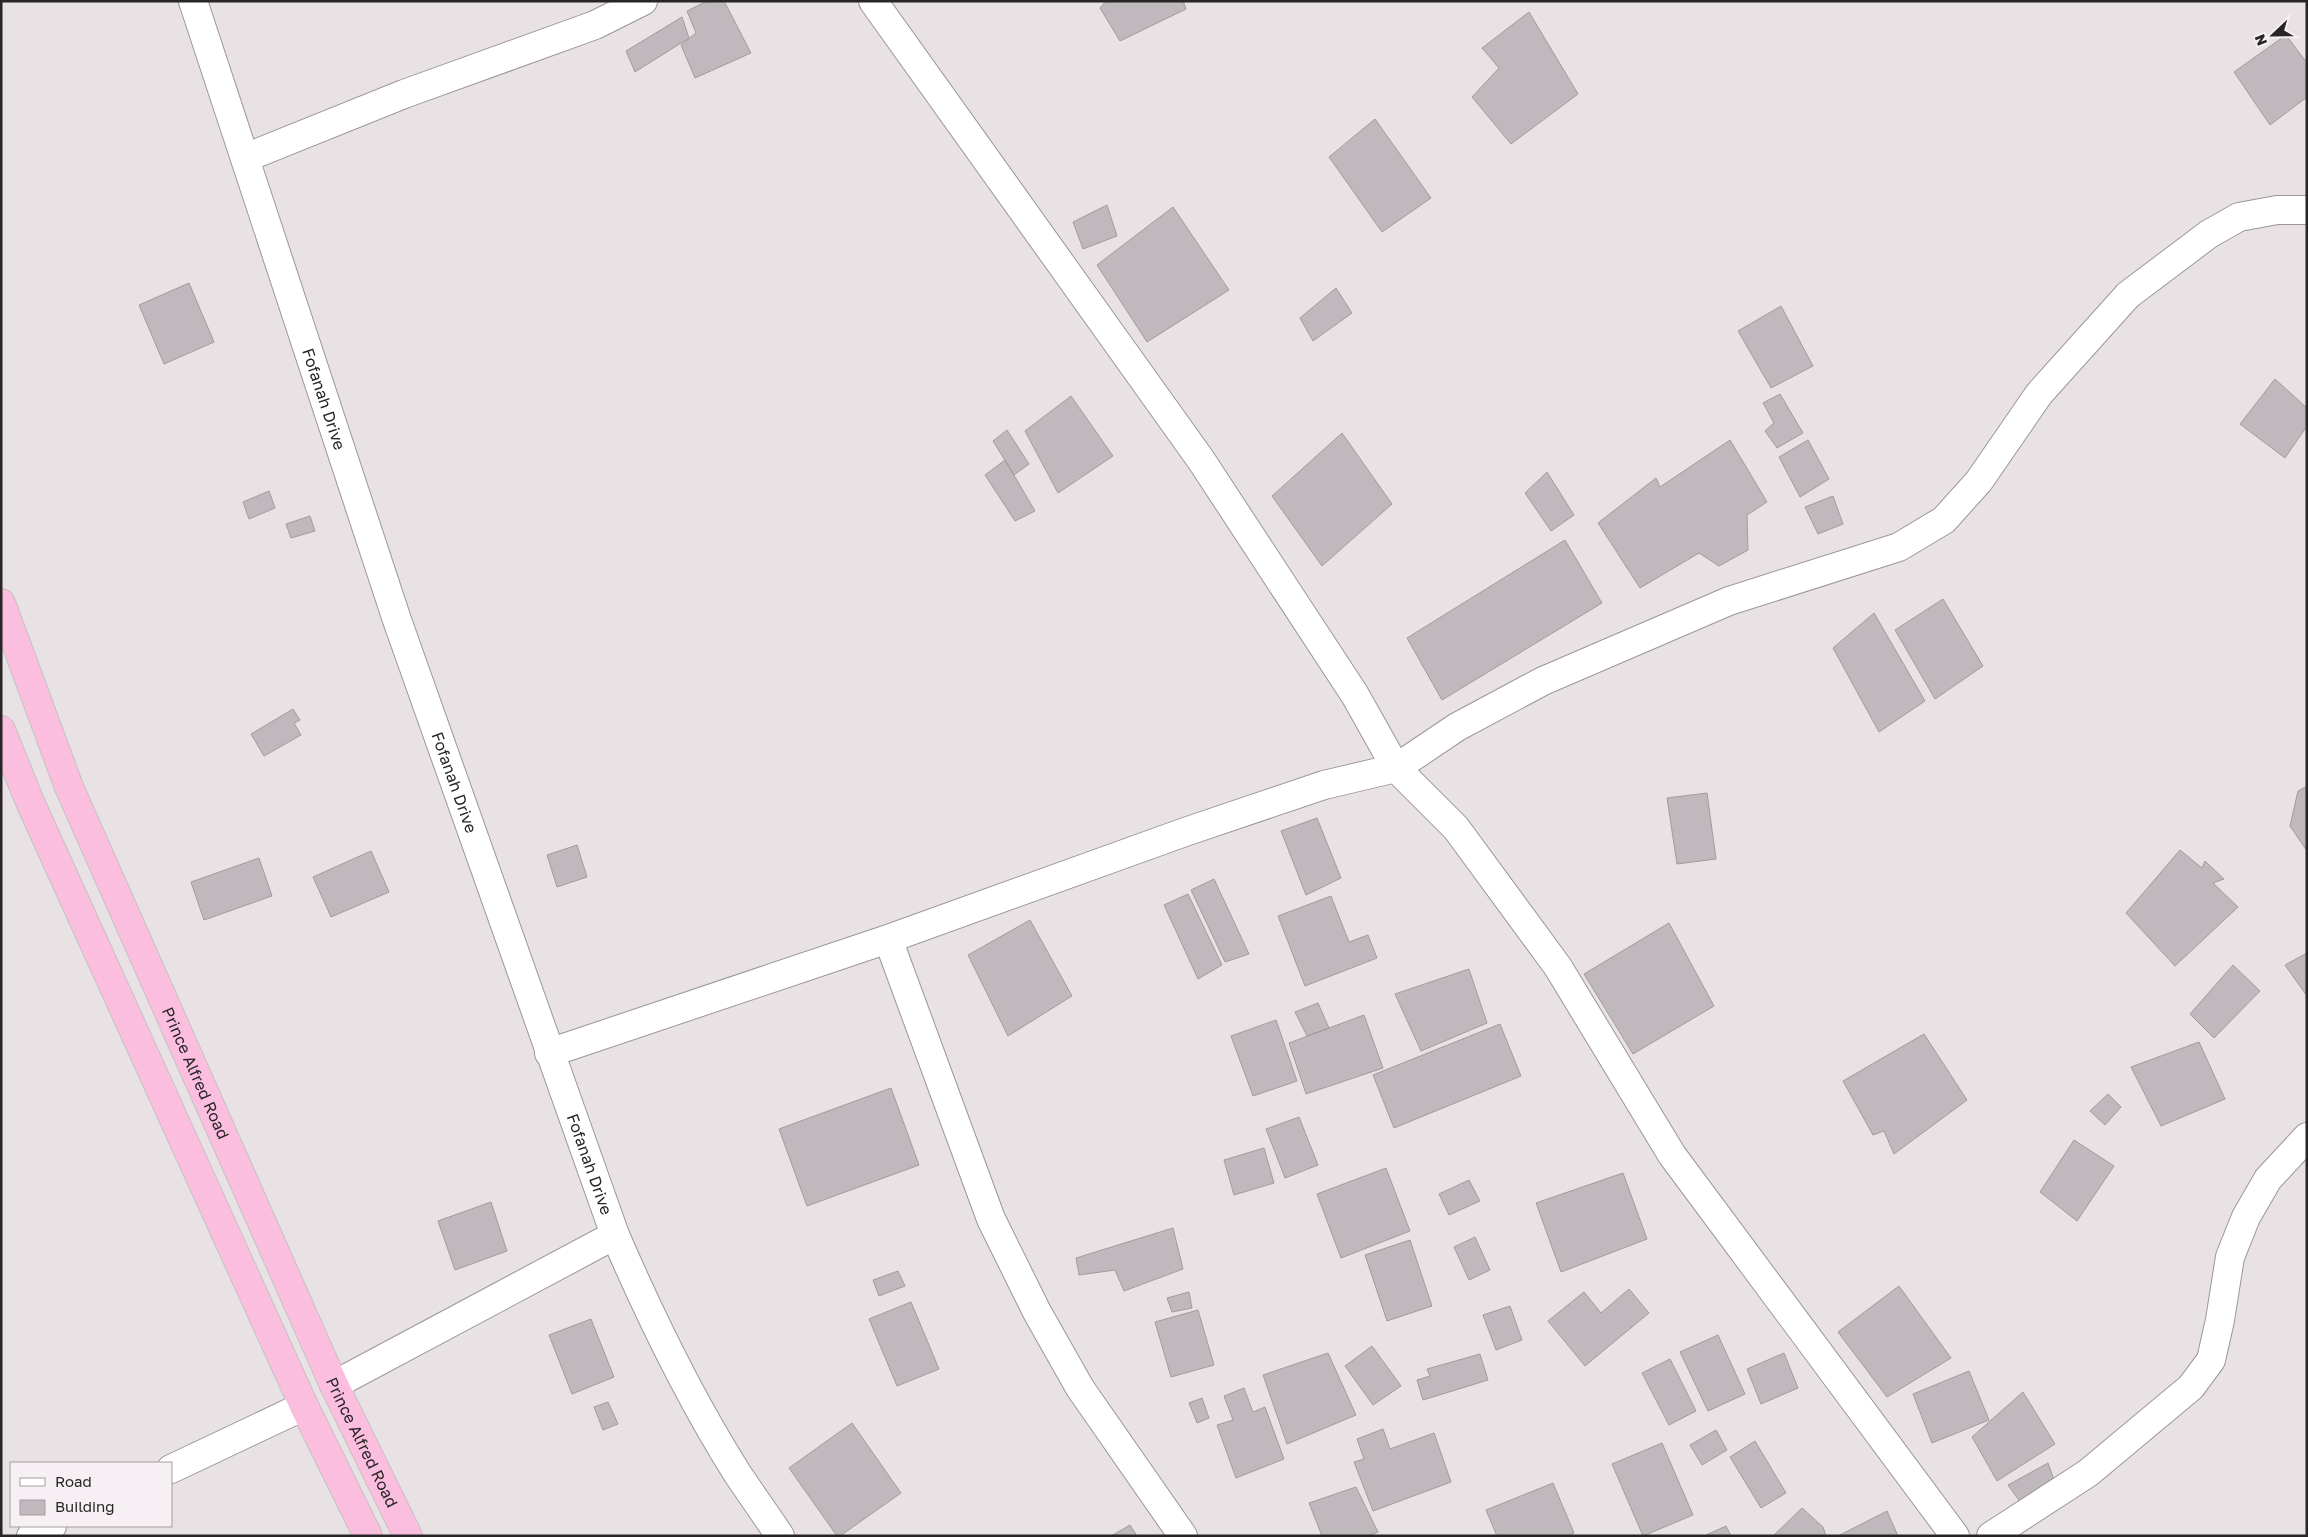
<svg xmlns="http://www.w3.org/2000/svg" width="2308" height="1537" font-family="'Golos Text',sans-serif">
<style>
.building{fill:#bfb8bc;stroke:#a29b9e}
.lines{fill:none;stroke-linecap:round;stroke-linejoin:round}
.minor-casing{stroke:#9c9599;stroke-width:30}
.tertiary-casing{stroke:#9c9599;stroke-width:30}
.trunk-casing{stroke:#c3c2c2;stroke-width:30}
.minor{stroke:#fff;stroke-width:28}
.tertiary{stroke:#fff;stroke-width:28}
.trunk{stroke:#fbbedf;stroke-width:28}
.labels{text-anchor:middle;stroke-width:4;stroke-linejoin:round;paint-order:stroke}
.street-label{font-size:16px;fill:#272526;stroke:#f6eff3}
</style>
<rect width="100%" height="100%" fill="#e9e2e5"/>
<path class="building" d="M707 1H724L751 53 695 78 681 45 696 33 687 11Z
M1106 1H1183L1186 9 1120 41 1100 8Z
M1529 12 1578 94 1511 144 1472 97 1499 68 1482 48Z
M682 17 689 38 635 72 626 51Z
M2286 35 2307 63V97L2270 125 2234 72Z
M1375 119 1431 198 1382 232 1329 157Z
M1107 205 1117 236 1083 249 1073 222Z
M1173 207 1229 290 1147 342 1097 265Z
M189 283 214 342 164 364 139 305Z
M1336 288 1352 313 1313 341 1300 318Z
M1781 306 1813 366 1771 388 1738 331Z
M2275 379 2307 408V426L2285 458 2240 424Z
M1780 394 1803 433 1777 448 1765 431 1774 423 1763 403Z
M1071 396 1113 456 1058 493 1025 431Z
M1007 430 1029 464 1014 475 993 441Z
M1342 433 1392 504 1322 566 1272 496Z
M1730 440 1767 502 1747 515 1748 550 1719 566 1699 553 1640 588 1598 523 1656 478 1660 487Z
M1808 440 1829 479 1800 497 1779 457Z
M1005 460 1035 511 1015 521 985 475Z
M1547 472 1574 515 1551 531 1525 493Z
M269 491 275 508 249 519 243 502Z
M1833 496 1843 524 1818 534 1805 507Z
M310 516 315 531 291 538 286 524Z
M1565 540 1602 603 1442 700 1407 638Z
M1943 599 1983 666 1935 699 1895 630Z
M1874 613 1925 701 1879 732 1833 648Z
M293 709 300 720 294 723 301 735 264 756 251 734Z
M2307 786V851L2290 826 2298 791Z
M1707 793 1716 859 1677 864 1667 798Z
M1317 818 1341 878 1306 895 1281 831Z
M577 845 587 877 557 887 547 855Z
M2180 850 2202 868 2205 861 2224 879 2213 883 2238 907 2175 966 2126 913Z
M371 851 389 892 331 917 313 877Z
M259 858 272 896 204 920 191 882Z
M1214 879 1249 954 1225 962 1191 890Z
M1188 894 1222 965 1198 979 1164 905Z
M1331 896 1349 942 1368 935 1377 958 1305 986 1278 916Z
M1030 920 1072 996 1008 1036 968 955Z
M1669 923 1714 1006 1633 1054 1584 974Z
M2307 953V996L2285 965Z
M2233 965 2260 991 2214 1038 2190 1014Z
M1469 969 1487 1023 1421 1051 1395 994Z
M1318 1003 1329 1028 1307 1036 1295 1012Z
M1364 1015 1383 1068 1306 1094 1289 1043Z
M1276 1020 1297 1081 1253 1096 1231 1036Z
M1500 1024 1521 1076 1394 1128 1373 1075Z
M1924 1034 1967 1100 1894 1154 1884 1131 1873 1135 1843 1081Z
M2199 1042 2225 1099 2161 1126 2131 1067Z
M891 1088 919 1165 807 1206 779 1129Z
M2108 1094 2121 1107 2105 1125 2090 1111Z
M1299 1117 1318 1165 1285 1178 1266 1129Z
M2074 1140 2114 1166 2077 1221 2040 1192Z
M1264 1148 1274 1183 1234 1195 1224 1160Z
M1386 1168 1410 1231 1341 1258 1317 1194Z
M1623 1173 1647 1239 1561 1272 1536 1203Z
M1469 1180 1480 1201 1449 1215 1439 1194Z
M491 1202 507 1251 455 1270 438 1221Z
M1173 1228 1183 1269 1124 1291 1115 1270 1079 1275 1076 1258Z
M1475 1237 1490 1270 1469 1280 1454 1247Z
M1410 1240 1432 1306 1387 1321 1365 1255Z
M898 1271 905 1286 879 1296 873 1280Z
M1899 1286 1951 1358 1887 1397 1838 1332Z
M1629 1289 1649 1313 1585 1366 1548 1321 1584 1292 1601 1313Z
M1189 1292 1192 1308 1172 1312 1167 1298Z
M911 1302 939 1369 897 1386 869 1319Z
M1510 1306 1522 1340 1496 1350 1483 1315Z
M1198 1310 1214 1365 1171 1377 1155 1322Z
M591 1319 614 1377 572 1394 549 1335Z
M1718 1335 1745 1394 1708 1411 1680 1352Z
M1372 1346 1401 1386 1373 1405 1345 1366Z
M1328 1353 1356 1415 1287 1444 1263 1375Z
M1784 1353 1798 1388 1761 1404 1747 1369Z
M1480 1354 1488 1380 1423 1400 1417 1380 1430 1376 1427 1369Z
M1670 1359 1696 1411 1669 1425 1642 1373Z
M1969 1371 1989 1420 1932 1443 1913 1394Z
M1244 1388 1253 1412 1265 1407 1284 1459 1236 1478 1217 1425 1233 1420 1224 1396Z
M2023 1392 2055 1444 1997 1481 1972 1437Z
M1202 1398 1209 1418 1197 1423 1189 1403Z
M608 1402 618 1424 603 1430 594 1407Z
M852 1423 901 1493 840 1536H837L789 1468Z
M1383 1429 1390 1449 1434 1433 1451 1482 1373 1511 1354 1462 1364 1459 1357 1439Z
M1716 1430 1727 1450 1702 1465 1690 1445Z
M1755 1441 1786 1493 1761 1508 1730 1457Z
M1662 1443 1693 1515 1643 1536 1612 1464Z
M2048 1463 2055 1483 2021 1503 2008 1485Z
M1553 1483 1574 1533 1568 1536H1497L1486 1510Z
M1356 1487 1378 1532 1368 1536H1322L1309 1503Z
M1802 1508 1823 1527 1826 1536H1773Z
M1887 1511 1898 1536H1838Z
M1130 1525 1137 1536H1111Z
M1726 1526 1731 1536H1704Z"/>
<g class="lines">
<g class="minor-casing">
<path id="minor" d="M873 1 1201 460 1355 695 1396 768 1457 727 1543 681 1729 601 1899 547 1944 520 1979 481 2039 394 2128 295 2209 234 2239 217 2277 210H2307
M245 158 404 94 595 25 643 1
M888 939 991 1219 1037 1312 1080 1388 1183 1536
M549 1053 888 939 1185 832 1324 785 1396 768 1456 828 1558 967 1672 1155 1955 1536
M171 1469 304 1406
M31 1536 52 1526
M1991 1536 2088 1473 2191 1387 2211 1360 2220 1320 2230 1257 2246 1217 2268 1179 2307 1137"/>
</g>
<g class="tertiary-casing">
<g id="tertiary">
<path id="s1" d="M193 1 397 620 615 1235C650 1316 689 1397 737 1473 751 1494 766 1515 780 1536"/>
<path d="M334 1385 615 1235"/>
</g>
</g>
<g class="trunk-casing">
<g id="trunk">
<path id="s2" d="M1 603 69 787 334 1385 408 1536"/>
<path d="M1 730 30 802 304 1406 368 1536"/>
</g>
</g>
<use href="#minor" class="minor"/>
<use href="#tertiary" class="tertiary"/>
<use href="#trunk" class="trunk"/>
</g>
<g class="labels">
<g class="street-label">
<text dy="6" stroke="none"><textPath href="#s1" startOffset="419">Fofanah Drive</textPath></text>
<text dy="6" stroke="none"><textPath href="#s1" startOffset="824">Fofanah Drive</textPath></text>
<text dy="6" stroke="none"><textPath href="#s2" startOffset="509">Prince Alfred Road</textPath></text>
<text dy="6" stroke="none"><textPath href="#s1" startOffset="1229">Fofanah Drive</textPath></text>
<text dy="6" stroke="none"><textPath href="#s2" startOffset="914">Prince Alfred Road</textPath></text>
</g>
</g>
<rect width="2308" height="1537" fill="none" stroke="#272526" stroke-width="5"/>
<rect x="10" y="1462" width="162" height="65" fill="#f6eff3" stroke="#a39ea1"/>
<rect x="20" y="1478" width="25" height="8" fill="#ffffff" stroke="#a39ea1"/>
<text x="55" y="1487" font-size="15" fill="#272526">Road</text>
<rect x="20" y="1500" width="25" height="15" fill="#bfb8bc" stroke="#a39ea1"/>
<text x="55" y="1512" font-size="15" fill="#272526">Building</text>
<g transform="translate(2273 35) rotate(248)" stroke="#f6eff3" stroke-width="4" paint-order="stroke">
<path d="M0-4L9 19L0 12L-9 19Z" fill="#272526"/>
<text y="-8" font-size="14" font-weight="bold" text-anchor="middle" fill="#272526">N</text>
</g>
</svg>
